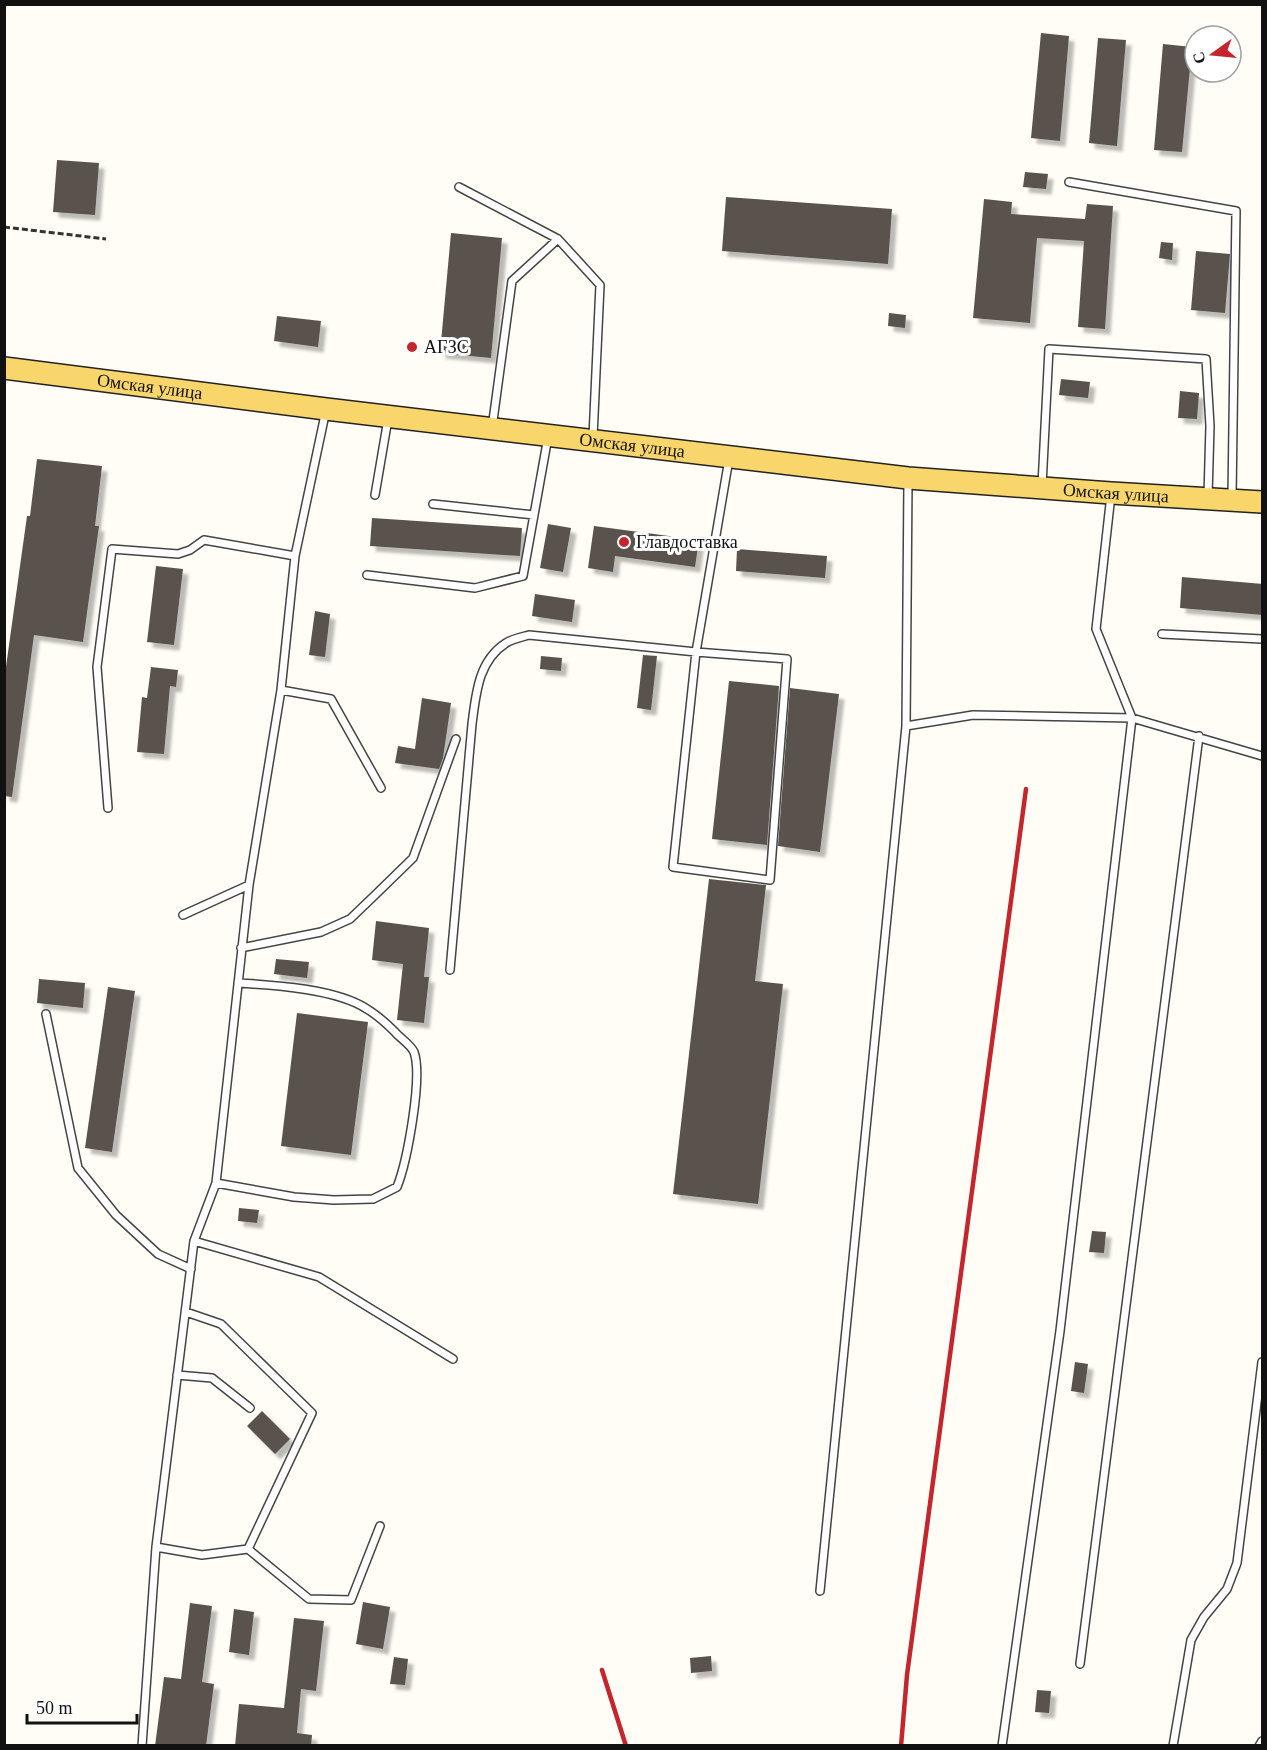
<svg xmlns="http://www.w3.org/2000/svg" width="1267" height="1750" font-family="'Times New Roman',serif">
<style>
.building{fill:#5a524d;filter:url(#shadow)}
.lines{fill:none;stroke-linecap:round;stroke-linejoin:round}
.lane-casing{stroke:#444;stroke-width:10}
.primary-casing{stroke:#222;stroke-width:24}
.path{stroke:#333;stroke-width:3;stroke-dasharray:6 3;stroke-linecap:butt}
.lane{stroke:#fff;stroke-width:7}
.primary{stroke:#f9d66b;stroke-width:21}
.rail{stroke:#c4262e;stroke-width:4.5}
.poi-dot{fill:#c4262e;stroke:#fff;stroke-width:2}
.labels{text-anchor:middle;stroke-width:6;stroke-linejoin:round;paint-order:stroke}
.poi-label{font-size:18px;fill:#111;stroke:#fff;text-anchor:start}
.street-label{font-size:18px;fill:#111;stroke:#fff}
</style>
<defs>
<filter id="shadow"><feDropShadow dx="5.5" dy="5.5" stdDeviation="1.5" flood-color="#0004"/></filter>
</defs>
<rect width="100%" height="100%" fill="#fffdf5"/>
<path class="building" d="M1041 33 1069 36 1060 141 1031 138Z
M1098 38 1126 40 1117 146 1089 143Z
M1163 44 1192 47 1182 152 1154 150Z
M57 160 99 163 95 215 53 212Z
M1025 172 1048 174 1046 189 1023 187Z
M726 197 892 209 888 264 722 251Z
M984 199 1012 202 1011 214 1085 219 1087 204 1113 206 1105 329 1078 327 1084 241 1037 238 1030 323 973 318Z
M451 233 502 238 491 358 440 353Z
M1161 242 1173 243 1172 260 1159 258Z
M1196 251 1230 254 1225 313 1191 310Z
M889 313 906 315 905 328 888 326Z
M277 316 321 321 318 347 274 341Z
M1061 379 1090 382 1088 398 1059 395Z
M1180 391 1199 393 1197 419 1178 418Z
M37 459 102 466 95 526H99L83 642 34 635 12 797 4 796V681L27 516H30Z
M372 518 522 528 520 556 370 546Z
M548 524 571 528 563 572 540 568Z
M594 526 699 540 695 567 615 556 613 572 588 568Z
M737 549 827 556 825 578 736 571Z
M156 566 183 569 174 645 147 642Z
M1182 577 1263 584V615L1180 608Z
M535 594 575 600 572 622 532 616Z
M315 611 330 614 325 657 309 655Z
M643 655 657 656 651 710 637 708Z
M541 656 562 658 561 671 540 669Z
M151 667 178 670 176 687 170 686 164 754 137 752 142 697 147 698Z
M729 681 779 686 767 845 712 839Z
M790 688 839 694 820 852 778 846Z
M422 698 451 703 443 758 439 769 395 763 398 746 415 749Z
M709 879 766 885 755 981 783 984 758 1204 673 1194Z
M376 921 429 928 424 977H429L424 1023 397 1020 403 964 372 960Z
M276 959 309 962 307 978 274 974Z
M39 979 85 983 83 1008 37 1003Z
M108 987 135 991 112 1152 85 1148Z
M297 1013 368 1022 351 1155 281 1146Z
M239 1208 259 1210 257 1223 238 1221Z
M1092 1231 1106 1232 1104 1253 1089 1252Z
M1075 1362 1088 1364 1084 1393 1071 1391Z
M262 1411 290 1439 275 1454 247 1426Z
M363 1602 390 1607 383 1649 356 1644Z
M190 1603 212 1606 202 1682 214 1684 206 1746H155L164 1677 181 1679Z
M234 1609 254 1612 249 1655 229 1652Z
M294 1618 324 1621 316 1691 301 1689 297 1733 312 1735 311 1746H235L239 1704 284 1708Z
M711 1656 712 1671 691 1673 690 1658Z
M394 1657 408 1659 405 1685 390 1684Z
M1037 1690 1051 1691 1049 1713 1035 1712Z"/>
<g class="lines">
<g class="lane-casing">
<path id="lane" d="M1069 182 1236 211 1232 497
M459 187 558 239 600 285 593 437
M492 428 512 281 558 239
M1042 485 1049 349 1206 359 1210 426 1208 496
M375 495 388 419
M433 504 534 515
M367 575 475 588 523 576 548 437
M1162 634 1262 639
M281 690 331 699 381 788
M906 726 973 715 1132 718 1262 756
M108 808 97 667 112 549 178 554 190 550 204 540 295 556
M183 915 249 885
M241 948 321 932 350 919 374 896 413 858 456 739
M450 970 472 724C476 694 478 661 506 643 512 639 522 637 529 635L696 652 787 659 770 880 673 867 696 652 729 459
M46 1014 78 1168 116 1215 158 1254 191 1269
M216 1183 294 1197 334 1200 373 1199 397 1187C407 1162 423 1077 414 1052 411 1045 400 1038 395 1032 387 1024 377 1015 367 1009 337 989 274 985 238 983
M194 1241 319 1277 453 1359
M186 1312 221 1324 312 1413 248 1549
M177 1375 212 1378 250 1408
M156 1547 202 1555 248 1549 309 1599 351 1600 380 1526
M820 1591 906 726 908 481
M1080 1664 1199 736
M142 1746 156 1547 194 1241 216 1183 249 885 281 690 295 556 326 410
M1002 1746 1060 1331 1132 718 1096 629 1111 495
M1173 1746 1191 1640 1204 1617 1227 1589 1237 1563 1262 1362
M1259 1746 1262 1741"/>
</g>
<g class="primary-casing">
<g id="primary">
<path id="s1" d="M4 368 326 409 908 478 1111 493 1262 502"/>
</g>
</g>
<path class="path" d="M4 227 106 239"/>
<use href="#lane" class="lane"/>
<use href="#primary" class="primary"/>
<path class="rail" d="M602 1670 626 1746
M901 1746 907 1675 1026 789"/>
</g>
<g class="poi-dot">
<circle cx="412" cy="347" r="6"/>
<circle cx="624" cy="542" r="6"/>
</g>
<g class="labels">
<g class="poi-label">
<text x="424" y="353">АГЗС</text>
<text x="636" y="548">Главдоставка</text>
</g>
<g class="street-label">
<text dy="6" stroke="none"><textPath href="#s1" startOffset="147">Омская улица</textPath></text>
<text dy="6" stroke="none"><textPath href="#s1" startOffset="633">Омская улица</textPath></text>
<text dy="6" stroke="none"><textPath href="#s1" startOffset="1119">Омская улица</textPath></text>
</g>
</g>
<rect width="1267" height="1750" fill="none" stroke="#111111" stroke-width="12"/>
<g transform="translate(1213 54) rotate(255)"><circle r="28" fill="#ffffff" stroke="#a0a0a0" stroke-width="1.5"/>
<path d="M0-4.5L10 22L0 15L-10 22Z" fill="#c4262e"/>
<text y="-9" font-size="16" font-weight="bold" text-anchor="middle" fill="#111111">С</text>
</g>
<path d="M27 1714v9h110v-9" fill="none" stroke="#111111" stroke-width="3"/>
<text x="36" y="1714" font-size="18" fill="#111111" stroke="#ffffff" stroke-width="4.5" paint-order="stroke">50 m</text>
</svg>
